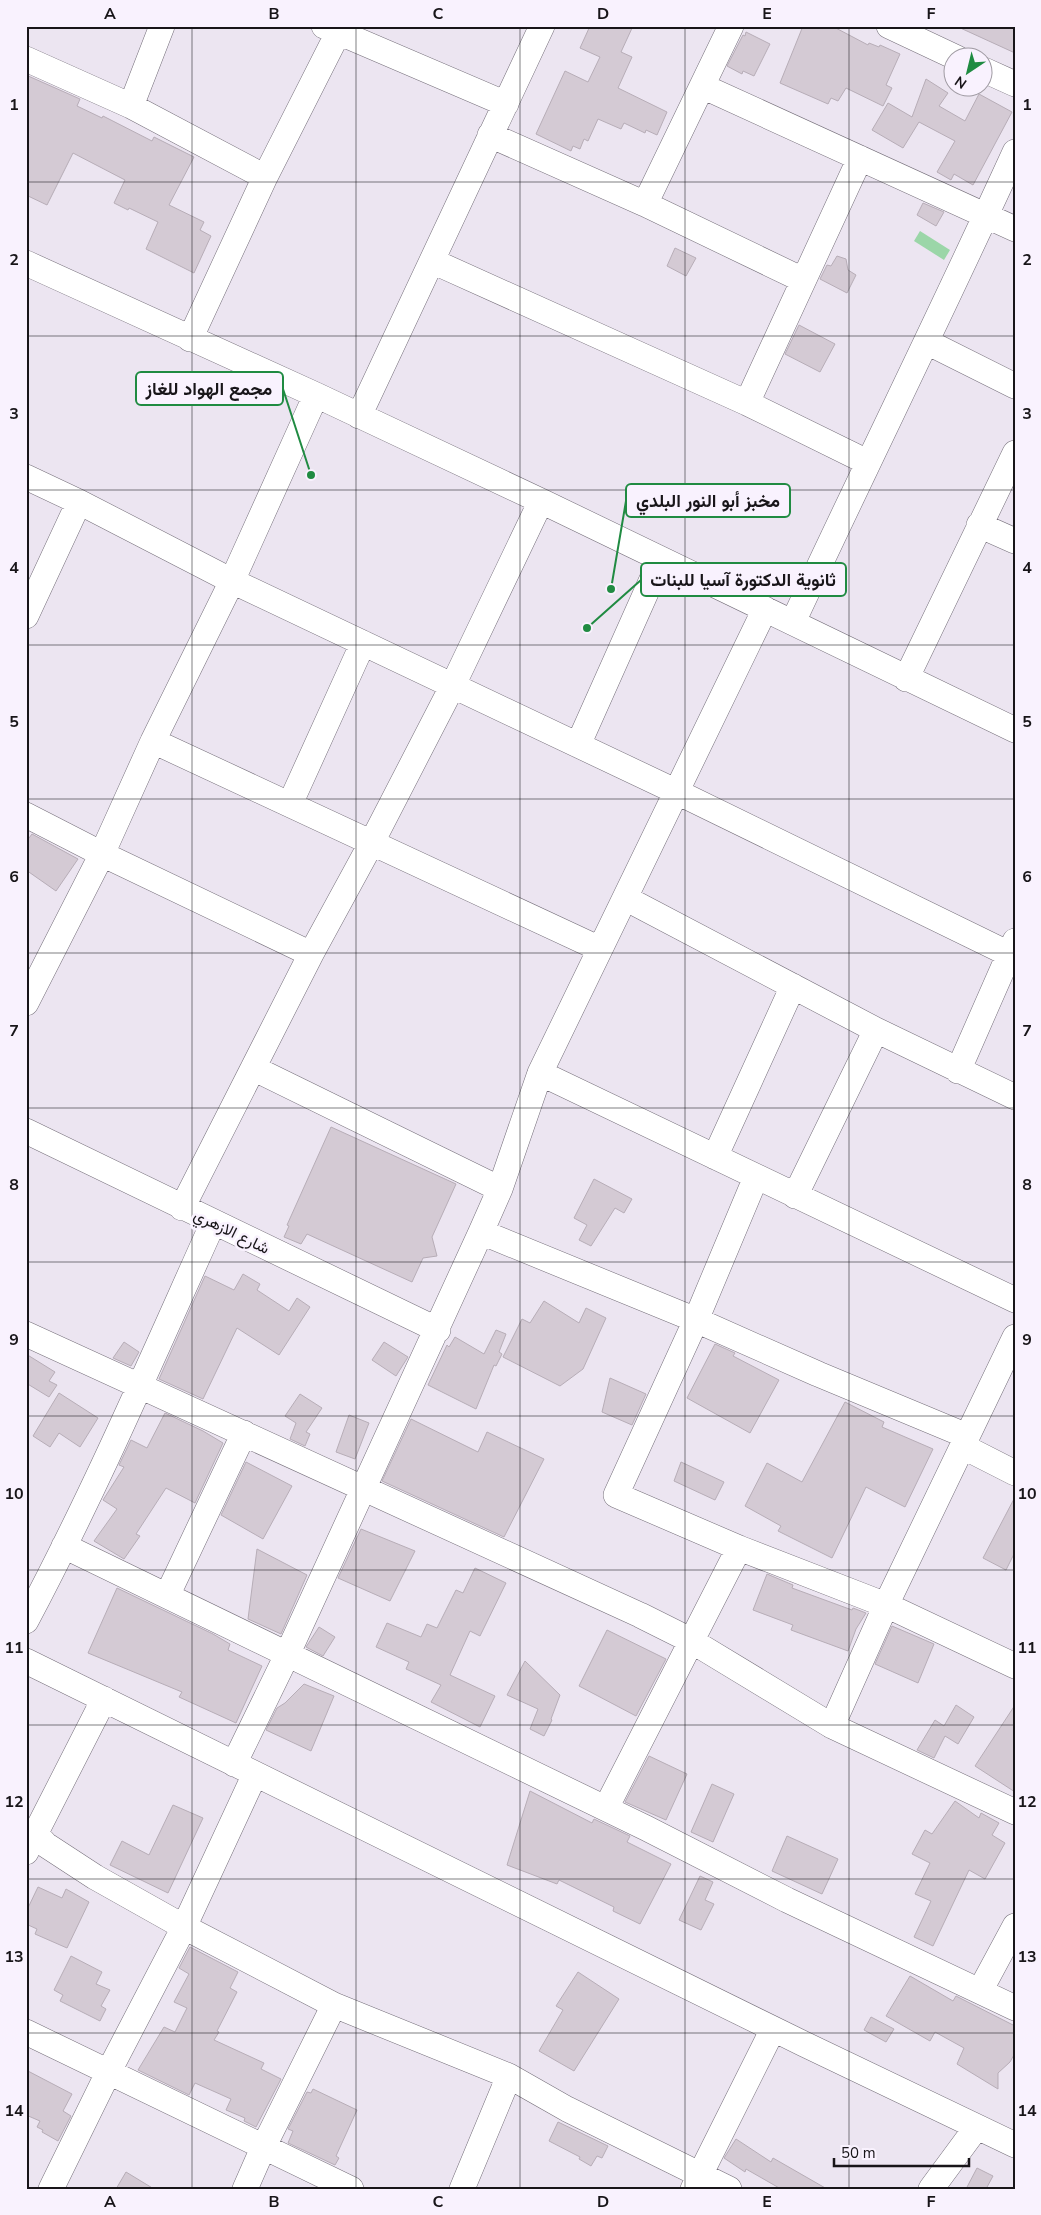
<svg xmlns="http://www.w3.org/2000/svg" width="1041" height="2215" font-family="'Nunito Sans',Vazirmatn,sans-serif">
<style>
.green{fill:#9bd6a8}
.building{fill:#d4cad4;stroke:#b7adb7}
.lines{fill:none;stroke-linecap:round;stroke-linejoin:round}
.minor-casing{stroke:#756f7a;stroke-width:26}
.minor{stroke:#fff;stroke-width:25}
.grid{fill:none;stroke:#181519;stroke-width:1;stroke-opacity:0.55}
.labels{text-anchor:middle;stroke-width:5;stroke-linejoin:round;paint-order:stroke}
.street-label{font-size:16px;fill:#181519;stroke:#f9f2fe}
.leader{fill:none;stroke:#208b42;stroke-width:2}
.callout-dot{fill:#208b42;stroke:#f9f2fe;stroke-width:2}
.callout{fill:#f9f2fe;stroke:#208b42;stroke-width:2}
.callout-label{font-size:18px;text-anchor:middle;font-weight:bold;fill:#181519}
.neatline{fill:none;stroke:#181519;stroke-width:2}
.grid-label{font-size:16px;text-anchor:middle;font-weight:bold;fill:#181519}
</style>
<rect width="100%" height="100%" fill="#ece5f1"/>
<path class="green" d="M920 231 950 250 944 260 914 241Z"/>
<path class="building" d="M590 26H633L621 52 632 57 618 88 667 112 657 135 646 130 645 133 624 123 621 129 598 119 588 141 584 139 580 149 573 146 571 151 536 134 565 71 588 82 600 57 580 48Z
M803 26H832L868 45 869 43 879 47 880 45 900 54 886 85 892 88 883 106 846 88 838 101 831 98 828 104 780 83Z
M956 26H1015V53Z
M746 32 770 44 754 76 743 71 742 74 727 66 743 35 745 36Z
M26 75 80 99 77 106 102 118 103 116 152 141 154 137 194 157 169 205 204 222 200 230 211 236 194 273 146 249 158 222 129 208 128 210 114 203 125 180 73 153 47 205 26 195Z
M926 79 948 93 939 106 965 121 979 94 1012 112 973 185 954 174 951 180 937 172 955 141 919 122 903 148 872 130 888 103 912 117Z
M923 203 944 212 936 226 917 215Z
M675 248 696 258 686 276 667 266Z
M837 256 846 259 848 270 856 275 847 293 820 279 827 265 831 266Z
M799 325 835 344 820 372 785 354Z
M32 834 78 859 56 891 26 870V842Z
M331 1127 456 1184 432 1237 437 1256 423 1258 412 1282 307 1234 301 1244 284 1237 289 1226 287 1225Z
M594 1179 632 1199 624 1213 615 1208 591 1246 579 1240 587 1225 574 1218Z
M243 1274 260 1284 257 1290 289 1311 297 1298 310 1307 279 1355 237 1328 203 1399 159 1379 205 1276 234 1290Z
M544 1301 579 1323 586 1308 606 1318 583 1369 560 1386 503 1357 522 1319 530 1323Z
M496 1330 506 1334 499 1352 502 1354 496 1366 494 1365 476 1409 428 1385 447 1345 449 1347 455 1337 484 1354Z
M124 1342 139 1352 131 1366 113 1358Z
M384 1342 408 1357 396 1376 372 1360Z
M715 1344 735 1353 733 1356 779 1380 750 1433 687 1398Z
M26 1354 55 1372 49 1381 57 1385 49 1397 26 1383Z
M610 1378 646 1394 632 1425 602 1412Z
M59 1393 98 1418 80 1447 59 1433 50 1447 33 1436Z
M300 1394 322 1408 306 1432 310 1434 305 1446 290 1439 296 1423 285 1416Z
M845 1402 884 1422 882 1427 933 1449 905 1507 866 1487 832 1558 778 1531 781 1526 745 1506 767 1463 802 1482Z
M165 1413 203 1431 223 1443 195 1503 166 1488 136 1534 140 1536 124 1559 94 1541 117 1509 103 1500 124 1467 119 1465 131 1440 147 1448Z
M349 1415 369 1423 355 1459 336 1452Z
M411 1419 478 1452 487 1432 544 1459 504 1537 382 1481Z
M246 1462 292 1486 263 1539 221 1515Z
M681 1462 724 1482 715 1500 674 1481Z
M1015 1497V1552L1006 1570 983 1558Z
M361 1529 415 1551 390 1601 338 1578Z
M257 1549 307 1575 281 1634 248 1619Z
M475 1568 506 1583 480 1636 470 1631 450 1675 495 1696 480 1727 431 1702 441 1685 406 1669 409 1662 376 1647 387 1623 421 1637 427 1624 437 1628 456 1590 463 1593Z
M767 1574 793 1585 792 1588 852 1610 853 1608 866 1613 856 1629 848 1651 791 1630 793 1625 753 1610Z
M117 1588 213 1634 230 1644 228 1650 262 1666 236 1723 179 1697 182 1692 88 1653Z
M892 1626 934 1644 918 1683 875 1664Z
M319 1627 335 1637 323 1656 306 1647Z
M607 1630 666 1659 636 1716 579 1686Z
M525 1661 560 1695 551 1719 552 1720 544 1736 530 1729 538 1709 507 1695Z
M304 1684 334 1696 311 1751 266 1730 277 1708 285 1703Z
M956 1705 974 1717 958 1744 945 1736 934 1758 917 1750 935 1720 944 1726Z
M1015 1705V1792L975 1766Z
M649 1756 687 1774 666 1820 625 1802Z
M712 1784 734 1794 713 1842 691 1832Z
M530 1791 592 1823 594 1819 630 1836 627 1842 671 1864 640 1924 613 1911 614 1907 559 1880 557 1884 507 1865Z
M955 1801 979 1818 981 1813 999 1823 992 1835 1005 1843 985 1879 969 1870 933 1946 914 1937 931 1901 915 1894 930 1863 912 1854 925 1830 932 1834Z
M173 1805 203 1818 168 1893 110 1865 122 1841 149 1855Z
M787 1836 838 1859 822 1894 772 1871Z
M700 1876 713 1882 705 1900 714 1904 701 1930 679 1920Z
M38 1887 62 1898 66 1889 89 1902 67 1948 35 1934 37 1929 26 1924V1912Z
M190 1947 238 1972 230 1988 237 1992 217 2031 219 2032 214 2040 264 2063 261 2069 281 2079 256 2127 244 2121 245 2118 226 2110 231 2099 195 2083 189 2095 138 2070 164 2027 175 2032 187 2008 174 2002 189 1974 179 1968Z
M71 1956 102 1972 96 1984 110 1990 101 2006 106 2009 100 2021 60 2001 63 1995 54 1990Z
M578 1972 619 1999 574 2071 539 2051 563 2010 556 2006Z
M910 1976 953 2001 956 1996 1015 2026V2053L1010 2062 998 2073V2089L957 2064 964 2048 935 2032 930 2041 886 2016Z
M871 2017 894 2029 886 2042 864 2030Z
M26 2070 72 2094 63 2111 71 2116 58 2141 42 2132 43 2130 37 2127 40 2121 26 2115Z
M313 2089 357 2110 336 2156 339 2158 335 2165 288 2143 293 2131 288 2129 307 2092 311 2093Z
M558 2122 608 2146 602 2158 597 2156 591 2166 579 2159 580 2157 549 2141Z
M736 2139 771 2162 773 2158 827 2189H781L746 2169 745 2172 724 2158Z
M977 2168 993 2176 986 2189H966Z
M126 2172 154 2189H116Z"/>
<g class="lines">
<g class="minor-casing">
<path id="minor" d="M324 26 506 104
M889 26 957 58
M26 59 131 106 265 177
M984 70 1015 84
M702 86 1015 229
M131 106 162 26
M490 135 645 204 803 280
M645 204 731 26
M432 261 747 403 867 462
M26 263 316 395 541 501 1015 730
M190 339 265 177 338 33
M927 342 1015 386
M747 403 860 158
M359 416 542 26
M26 477 79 502 232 581 677 792 1009 954
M979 525 1015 541
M26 616 79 502
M793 622C866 465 943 310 1015 152
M906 679 1015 453
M153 741 600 949
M578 745 661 559
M290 804 363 643
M26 815 102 854 311 954
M625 898 876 1030 1015 1097
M26 1003 102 854 153 741 232 581 316 395
M253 1068 500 1189
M958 1071 1015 941
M540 1073 1015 1300
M26 1131 438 1330
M715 1157 793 986
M756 1177 696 1320 616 1495 739 1548 886 1605 1015 1666
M795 1196 876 1030
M182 1208 311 954 372 842 453 685 541 501
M481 1232 696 1320 818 1374 967 1436
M26 1334 640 1615 690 1640 832 1726 1015 1812
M962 1446 1015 1473
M64 1546 646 1828 787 1900 1015 2008
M167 1596 244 1433
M26 1621C95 1491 153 1356 213 1223
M26 1661 804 2044 1015 2145
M832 1726 886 1605 1015 1337
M234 1764 287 1655 481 1232 500 1189 540 1073 765 609
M606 1808 739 1548
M35 1833 46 1845 95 1877 184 1927 334 2005 509 2076 567 2109 729 2189
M26 1852 104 1699
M980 1991 1015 1926
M26 2032 351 2189
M51 2189 109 2071 184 1927 255 1774
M245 2189 263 2148 334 2005
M462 2189 509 2076
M693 2189 773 2029
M931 2189 976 2128"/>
</g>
<use href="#minor" class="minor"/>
</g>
<path class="grid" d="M192 26V2189M356 26V2189M520 26V2189M685 26V2189M849 26V2189M26 182H1015M26 336H1015M26 490H1015M26 645H1015M26 799H1015M26 953H1015M26 1108H1015M26 1262H1015M26 1416H1015M26 1570H1015M26 1725H1015M26 1879H1015M26 2033H1015"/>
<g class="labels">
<g class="street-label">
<text transform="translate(232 1231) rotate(26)" y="6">شارع الازهري</text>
</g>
</g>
<path class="leader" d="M311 475L283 389M611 589L626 501M587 628L641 580"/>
<g class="callout-dot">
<circle cx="311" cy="475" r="5"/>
<circle cx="611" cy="589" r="5"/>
<circle cx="587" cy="628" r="5"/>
</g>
<g class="callout">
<rect x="136" y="372" width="147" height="33" rx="5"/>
<rect x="626" y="484" width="164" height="33" rx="5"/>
<rect x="641" y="563" width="205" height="33" rx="5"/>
</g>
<g class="callout-label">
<text x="209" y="395">مجمع الهواد للغاز</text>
<text x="708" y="507">مخبز أبو النور البلدي</text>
<text x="743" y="586">ثانوية الدكتورة آسيا للبنات</text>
</g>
<rect width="1041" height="2215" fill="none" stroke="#f9f2fe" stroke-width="55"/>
<g transform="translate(968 72) rotate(215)"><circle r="24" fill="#f9f2fe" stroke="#9f9aa2"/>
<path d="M0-4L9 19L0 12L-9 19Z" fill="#208b42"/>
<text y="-8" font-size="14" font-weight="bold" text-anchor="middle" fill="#181519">N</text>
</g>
<path d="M834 2158v8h135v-8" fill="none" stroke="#181519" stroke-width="2.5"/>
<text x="841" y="2158" font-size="15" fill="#181519" stroke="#f9f2fe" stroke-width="4" paint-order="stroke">50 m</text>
<rect x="28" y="28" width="986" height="2160" class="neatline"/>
<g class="grid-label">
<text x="110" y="19">A</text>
<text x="274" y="19">B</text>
<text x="438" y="19">C</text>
<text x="603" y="19">D</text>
<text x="767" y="19">E</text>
<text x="931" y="19">F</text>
<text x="14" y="110">1</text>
<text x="1027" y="110">1</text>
<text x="14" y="265">2</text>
<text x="1027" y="265">2</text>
<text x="14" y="419">3</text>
<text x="1027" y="419">3</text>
<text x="14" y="573">4</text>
<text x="1027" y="573">4</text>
<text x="14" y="727">5</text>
<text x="1027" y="727">5</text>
<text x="14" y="882">6</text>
<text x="1027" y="882">6</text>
<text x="14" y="1036">7</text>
<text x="1027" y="1036">7</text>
<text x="14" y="1190">8</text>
<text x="1027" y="1190">8</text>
<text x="14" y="1345">9</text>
<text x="1027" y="1345">9</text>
<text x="14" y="1499">10</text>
<text x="1027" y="1499">10</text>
<text x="14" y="1653">11</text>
<text x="1027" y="1653">11</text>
<text x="14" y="1807">12</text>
<text x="1027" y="1807">12</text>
<text x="14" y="1962">13</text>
<text x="1027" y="1962">13</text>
<text x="14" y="2116">14</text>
<text x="1027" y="2116">14</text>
<text x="110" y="2207">A</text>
<text x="274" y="2207">B</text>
<text x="438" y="2207">C</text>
<text x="603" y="2207">D</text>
<text x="767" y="2207">E</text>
<text x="931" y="2207">F</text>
</g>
</svg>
